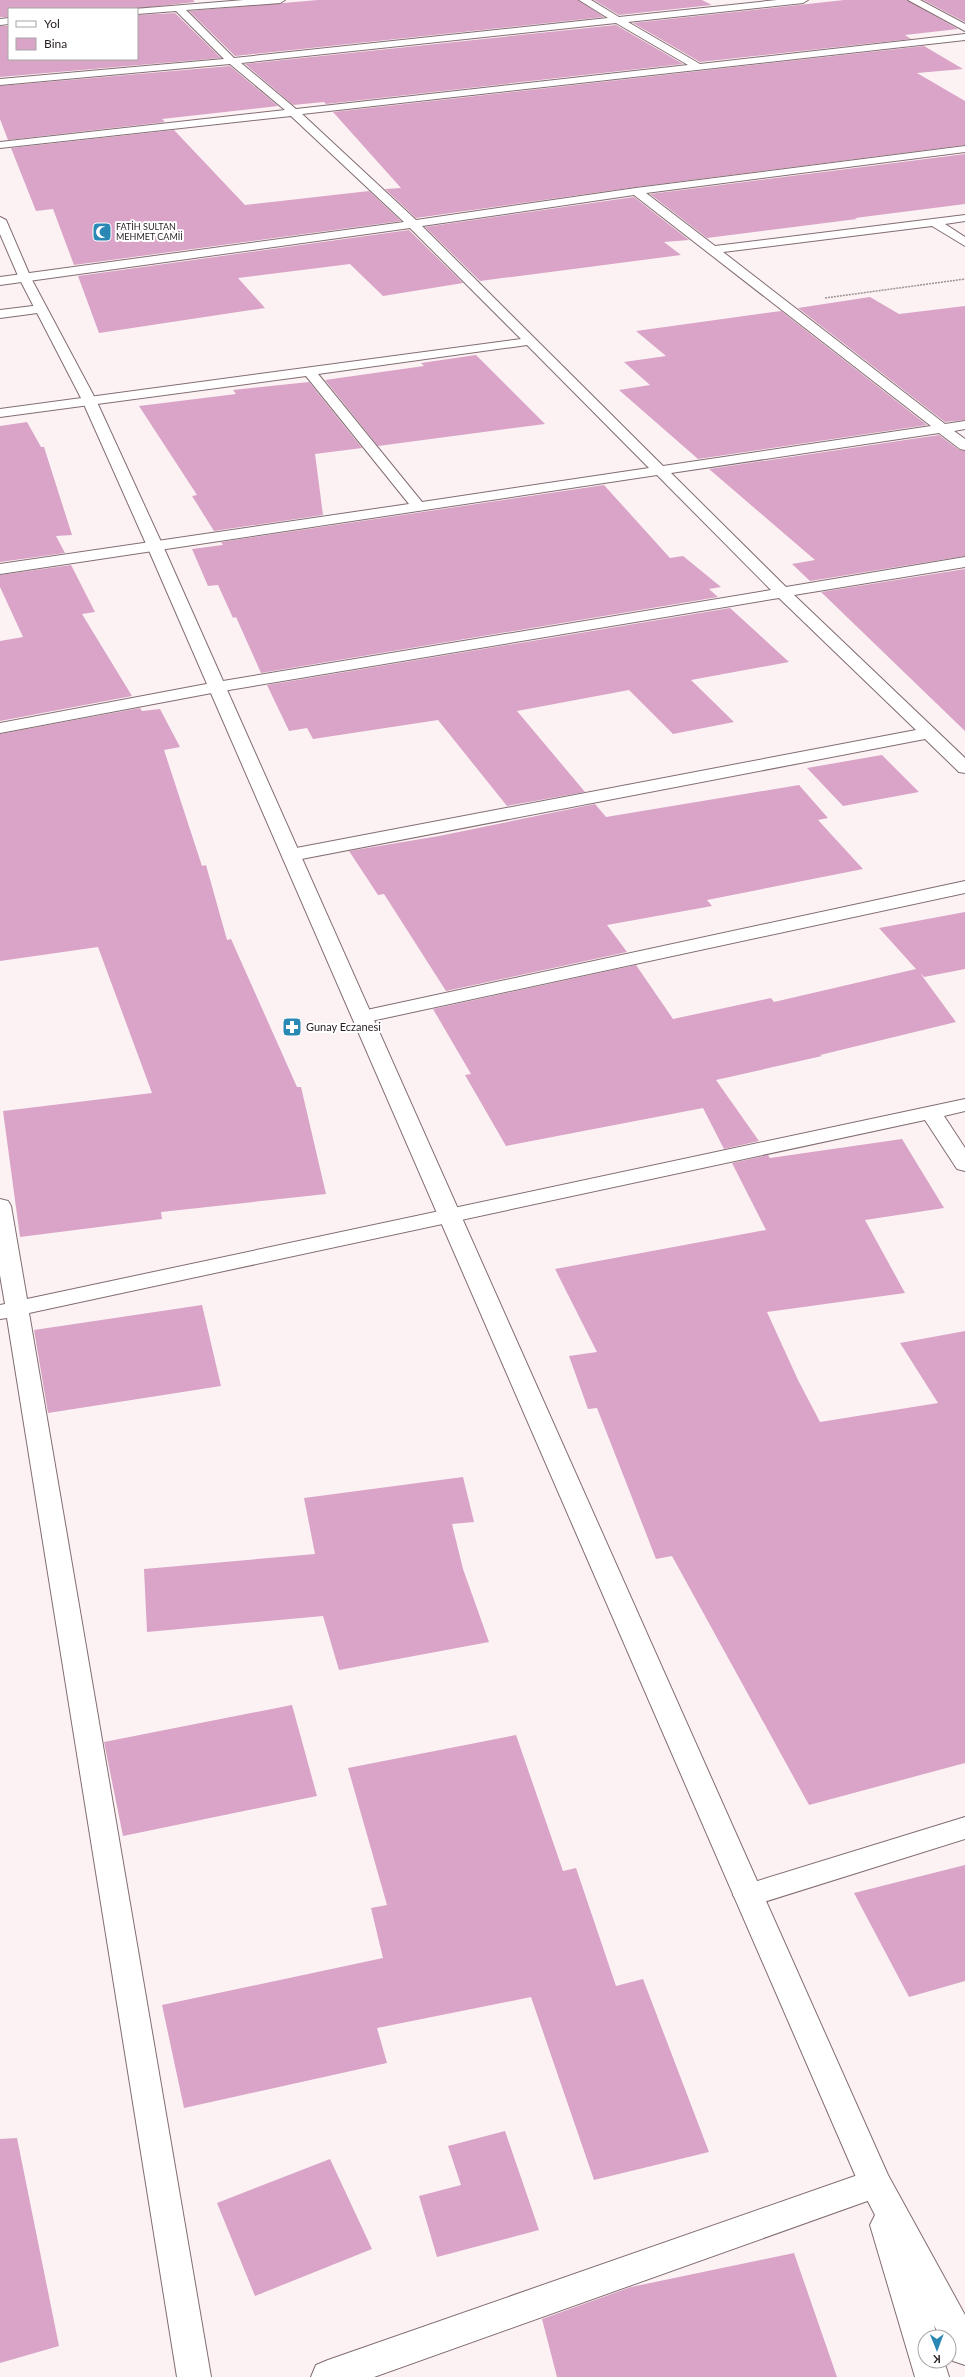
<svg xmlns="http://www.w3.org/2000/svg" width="965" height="2377" font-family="Lato,sans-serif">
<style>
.building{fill:#d9a4c7}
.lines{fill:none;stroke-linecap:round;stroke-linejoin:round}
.minor-casing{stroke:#836d71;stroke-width:2}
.tertiary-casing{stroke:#836d71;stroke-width:2}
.path{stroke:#9c9294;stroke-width:1.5;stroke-dasharray:2 1;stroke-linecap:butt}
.minor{fill:#fff;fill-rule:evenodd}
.tertiary{fill:#fff;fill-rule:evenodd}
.labels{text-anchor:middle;stroke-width:4;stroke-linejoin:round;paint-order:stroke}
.far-poi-label{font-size:9px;fill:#261d1f;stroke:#fff;text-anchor:start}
.poi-label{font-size:11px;fill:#261d1f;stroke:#fff;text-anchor:start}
</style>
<rect width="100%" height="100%" fill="#fcf2f3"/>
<path class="building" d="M0 0H193L195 2 133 9H9V17H0Z
M318 0H578L604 17 235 56 189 11Z
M594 0H702L712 5 619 15Z
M844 0H907L958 29 905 35 911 39 700 62 633 23Z
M923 0H965V22Z
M175 13 221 58 0 77V26H9V59H137V15Z
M616 25 683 64 326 104 324 102 293 105 245 64Z
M924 46 963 69 917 73 965 101V145L636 187 416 218 385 189 401 188 333 112Z
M230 66 278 106 162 119 165 122 8 140 0 119V86Z
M174 130 245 205 369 191 401 221 74 265 53 209 36 211 11 148Z
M965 154V204L855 218 857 219 707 238 650 194Z
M634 197 689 240 664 242 681 255 480 281 425 227Z
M409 230 463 283 383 296 350 264 238 278 265 308 99 333 78 276Z
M870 297 899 314 965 306V420L945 422 798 308Z
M781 311 927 425 698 459 619 390 650 385 624 362 666 356 636 331Z
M476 355 545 424 378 446 325 380 424 366 421 363Z
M309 382 362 448 315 454 323 515 214 531 192 496 197 495 139 406 236 394 233 390Z
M27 422 41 447H44L72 535 56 536 65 553 0 562V426Z
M939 435 959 450 965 451V556L810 581 792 564 815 560 709 469Z
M604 485 670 558 683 556 721 587 709 589 718 597 261 673 236 617 233 618 218 585 208 586 192 549 223 545 221 542Z
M71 565 95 612 82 614 132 696 0 721V641L23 637 0 587V575Z
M965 569V731L821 592Z
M730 608 789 662 691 680 734 722 673 734 629 690 517 711 585 792 507 806 438 720 313 739 307 728 289 731 267 685Z
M140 708 142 711 160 709 180 747 164 750 202 866 206 865 227 940 231 939 297 1087H301L326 1194 161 1212 162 1219 20 1237 3 1111 152 1093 98 947 0 961V734Z
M882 755 919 792 843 806 807 768Z
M799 785 828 818 818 820 863 869 707 900 712 906 607 925 627 952 446 991 384 894 378 895 349 851 439 836 595 804 606 817Z
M965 912V969L924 977 920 973 956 1022 820 1055 822 1056 716 1080 759 1141 724 1149 703 1108 506 1146 465 1075 471 1074 433 1009 636 965 673 1019 771 998 774 1002 916 969 879 928Z
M902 1139 944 1208 865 1220 905 1293 767 1312 798 1380 820 1422 938 1403 900 1343 965 1331V1763L809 1805 672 1556 656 1559 597 1408 588 1409 569 1356 597 1352 555 1269 766 1230 732 1163 768 1155 770 1158Z
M202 1305 221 1386 48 1413 34 1330Z
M463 1477 474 1522 452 1524 463 1569 489 1642 339 1670 323 1616 147 1632 144 1569 315 1554 304 1498Z
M292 1705 317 1796 123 1836 104 1742Z
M516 1735 563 1871 576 1868 616 1986 643 1979 709 2152 594 2180 531 1997 377 2028 387 2063 184 2108 162 2005 383 1958 371 1908 387 1905 348 1768Z
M965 1865V1981L909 1997 854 1893Z
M505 2131 539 2230 437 2257 419 2196 461 2185 448 2146Z
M17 2138 59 2346 0 2363V2139Z
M330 2159 372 2249 255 2296 217 2203Z
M794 2253 837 2377H557L542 2319 631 2287Z"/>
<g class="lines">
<g class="minor-casing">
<path id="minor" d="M244 0H285L280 3 186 10 234 58 608 18 579 0H591L619 17 777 0H808L803 3 628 22 700 64 965 34V40L302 114 416 220 636 188 965 146V152L646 193 715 246 965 215V221L945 224 965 237V246L932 226 723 252 945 424 965 421V429L954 431 965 439V450L960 449 939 433 671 473 786 587 965 557V567L794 595 965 758V773L959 772 925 739 291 861 284 859 282 855 284 851 291 849 916 730 779 598 217 692 0 733V723L217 682 771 590 657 475 0 574V564L409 504 306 376 0 417V409L521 339 410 228 0 285V277L404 222 291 116 0 148V142L285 110 230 64 0 85V79L224 59 176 11 137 14V9H134ZM616 23 688 65 296 109 241 63ZM634 195 931 426 663 466 422 226ZM527 345 649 468 422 502 318 374Z
M908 0H920L965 24V31Z
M9 18V24L0 25V19Z
M41 305 45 306 47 309 45 312 0 318V310Z
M965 881V893L362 1023 355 1021 352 1017 355 1013 362 1011Z
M965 1099V1111L944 1116 965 1148V1171L957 1169 925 1120 29 1313 211 2377H177L7 1318 0 1319V1305L5 1304 0 1275V1199L8 1201 11 1206 27 1299Z
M965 1817V1839L748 1907 738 1903 733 1895 738 1887Z
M875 2169 887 2174 891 2184 887 2194 374 2377H311L316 2365 328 2360Z"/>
</g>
<g class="tertiary-casing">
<path id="tertiary" d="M0 217 6 220 31 278 96 400 163 546 888 2175 965 2315V2365L953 2361 949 2353V2337H940L934 2325 937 2337H925V2361H944L949 2377H915L870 2225 875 2215 859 2184 147 546 82 400 19 278 0 234Z"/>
</g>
<path class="path" d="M825 298 965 279"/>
<use href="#minor" class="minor"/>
<use href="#tertiary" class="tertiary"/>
</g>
<defs>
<g id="mosque-square" transform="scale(1)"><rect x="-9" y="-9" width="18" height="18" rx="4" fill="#2a88b4" stroke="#fff"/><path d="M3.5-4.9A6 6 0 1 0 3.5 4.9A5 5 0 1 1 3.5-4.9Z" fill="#fff"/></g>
<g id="pharmacy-square" transform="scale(1)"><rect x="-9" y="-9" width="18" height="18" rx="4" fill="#2a88b4" stroke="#fff"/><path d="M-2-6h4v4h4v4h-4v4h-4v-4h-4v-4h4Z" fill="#fff"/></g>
</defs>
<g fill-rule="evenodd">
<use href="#mosque-square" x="102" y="232"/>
<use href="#pharmacy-square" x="292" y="1027"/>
</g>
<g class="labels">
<g class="far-poi-label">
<text x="116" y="230">FATİH SULTAN<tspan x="116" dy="10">MEHMET CAMİİ</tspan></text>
</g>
<g class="poi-label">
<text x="306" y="1031">Gunay Eczanesi</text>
</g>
</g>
<rect x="8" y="8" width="130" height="52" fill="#ffffff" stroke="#a8a5a5"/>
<rect x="16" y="21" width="20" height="6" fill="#ffffff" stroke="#a8a5a5"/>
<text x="44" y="28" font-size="12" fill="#261d1f">Yol</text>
<rect x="16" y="38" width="20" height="12" fill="#d9a4c7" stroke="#a8a5a5"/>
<text x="44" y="48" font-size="12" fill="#261d1f">Bina</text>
<g transform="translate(937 2349) rotate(179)"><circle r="19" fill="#ffffff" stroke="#a8a5a5"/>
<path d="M0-3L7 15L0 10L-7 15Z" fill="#2a88b4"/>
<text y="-6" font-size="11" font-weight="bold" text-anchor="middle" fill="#261d1f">K</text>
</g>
</svg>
